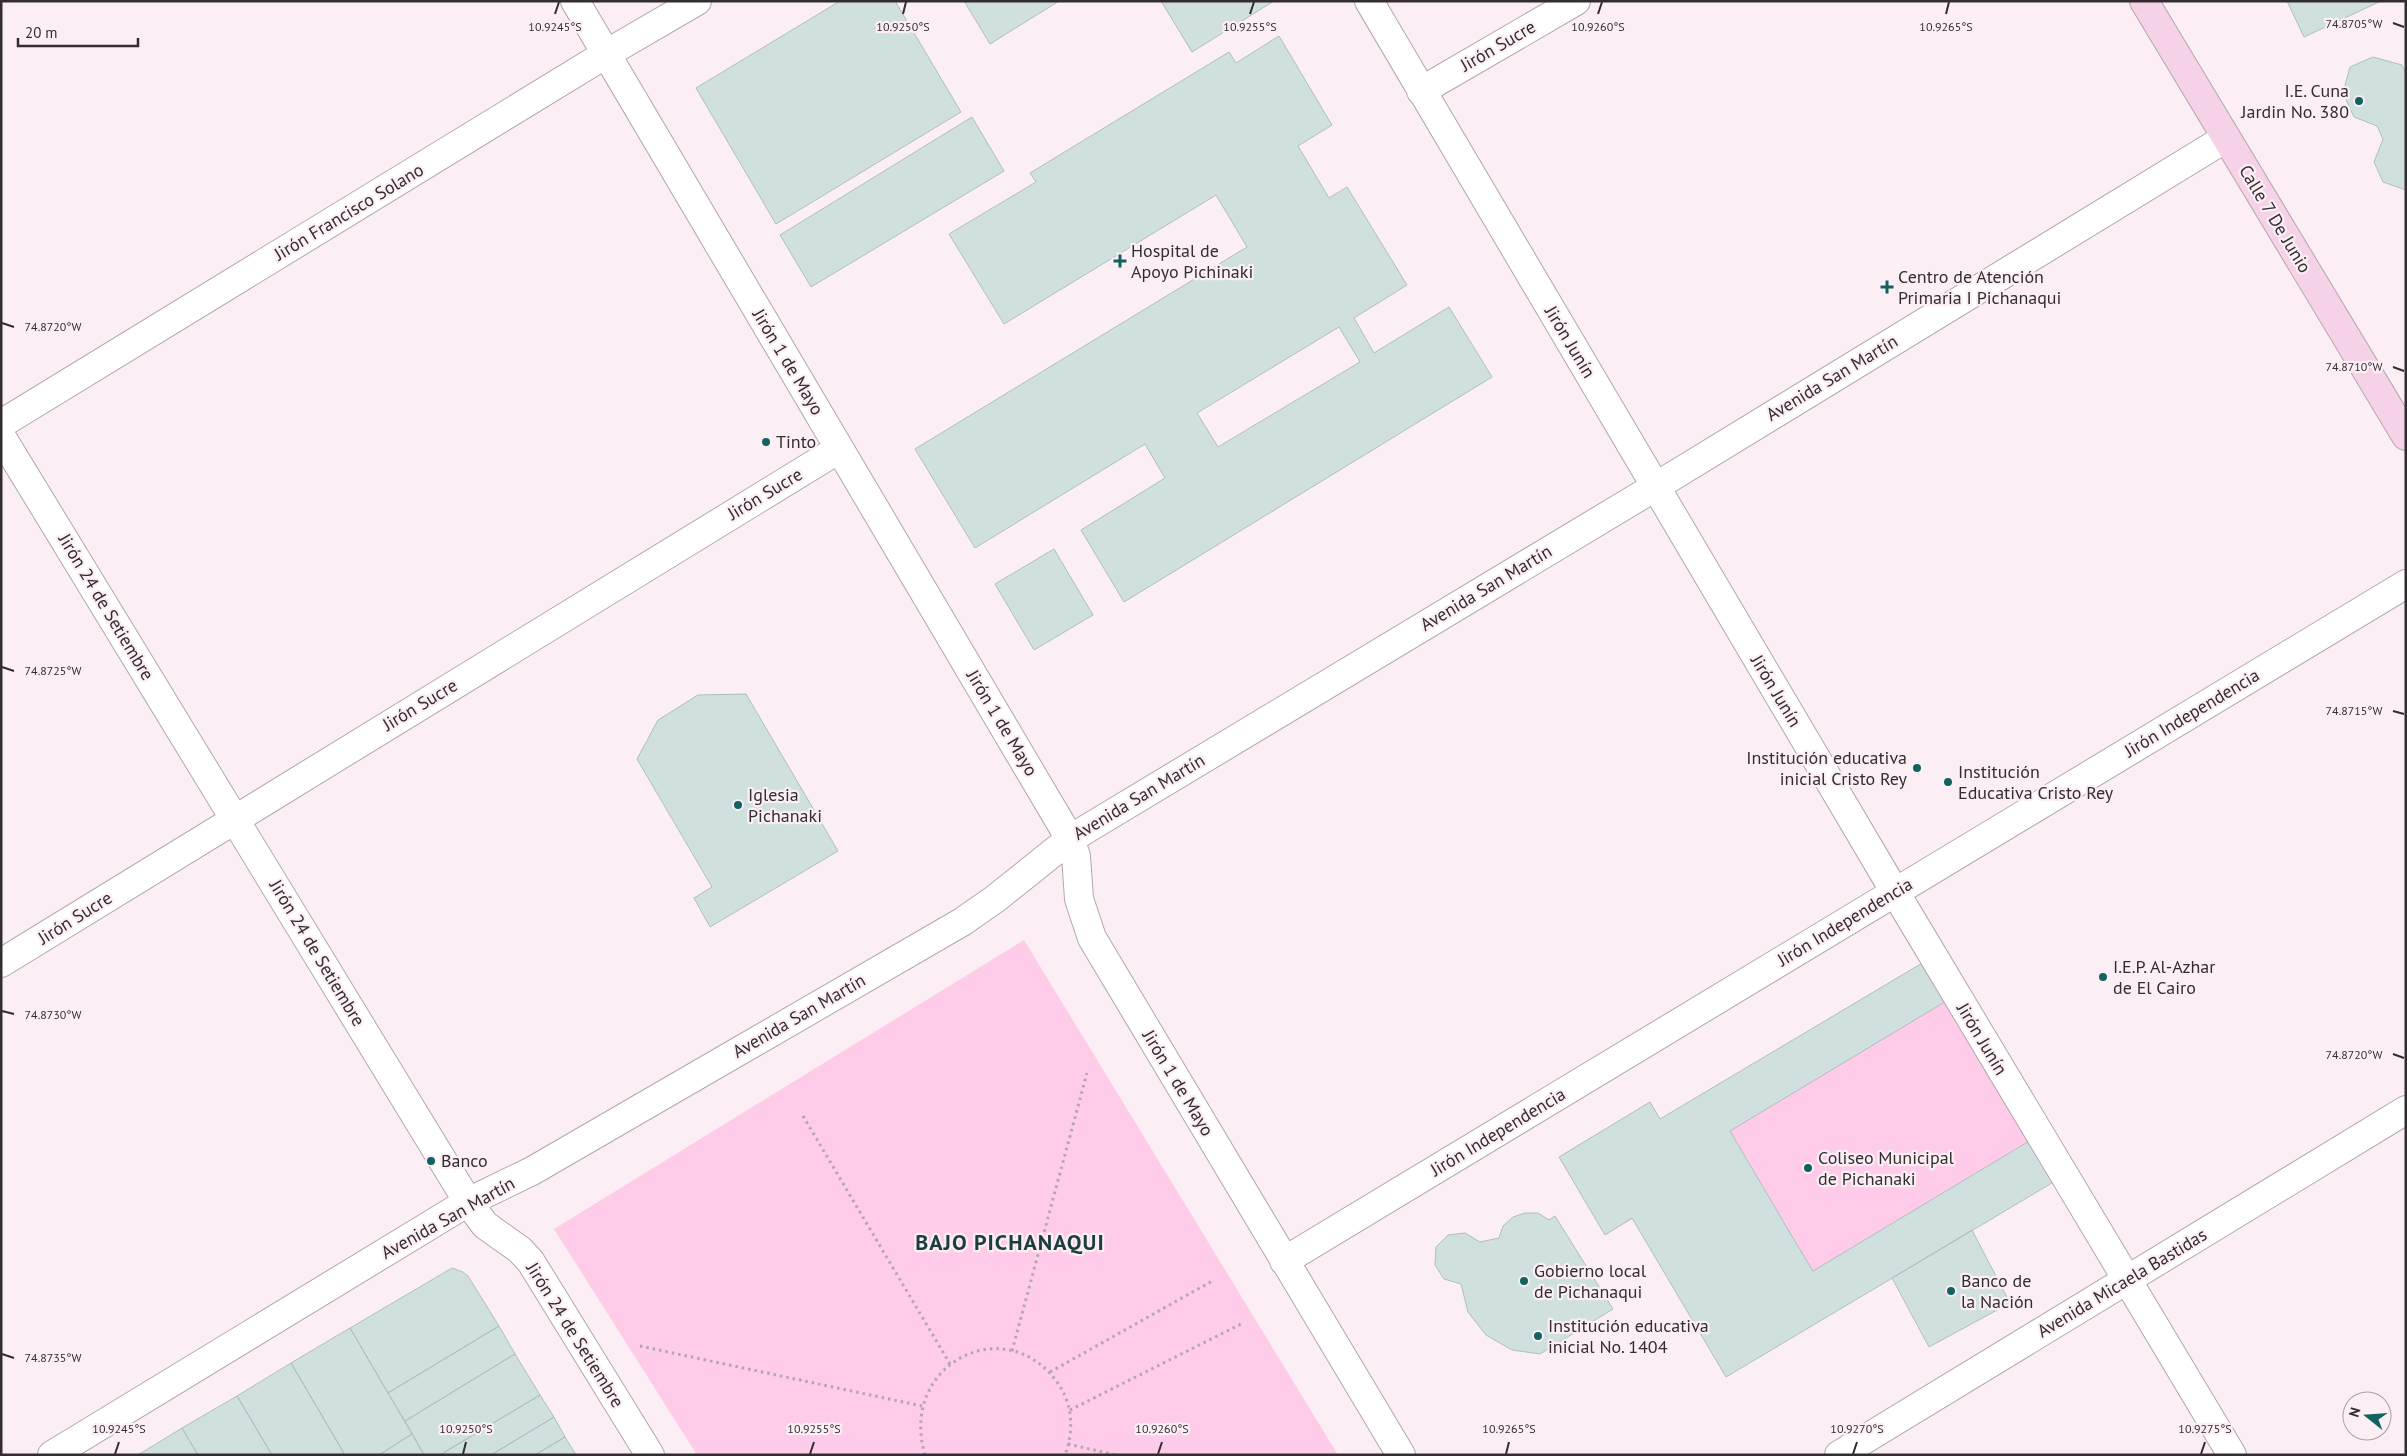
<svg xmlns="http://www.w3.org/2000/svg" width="2407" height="1456" font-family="'PT Sans',sans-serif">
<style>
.green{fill:#fecce8}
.building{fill:#cfe0df;stroke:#afbfbe;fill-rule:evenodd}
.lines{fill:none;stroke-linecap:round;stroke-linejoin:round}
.street-casing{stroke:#b3a6ad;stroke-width:30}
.secondary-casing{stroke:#b3a6ad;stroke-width:30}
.path{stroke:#b2a7ac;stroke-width:3;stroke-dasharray:2.5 4;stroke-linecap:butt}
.street{stroke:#fff;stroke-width:28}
.secondary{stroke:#f6d2e8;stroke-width:28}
.ticks{fill:none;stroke:#322d30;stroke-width:2}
.poi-dot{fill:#126260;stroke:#fceef5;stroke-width:2}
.labels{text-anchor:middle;stroke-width:4.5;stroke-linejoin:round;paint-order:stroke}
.street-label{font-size:18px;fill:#322d30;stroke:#fceef5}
.poi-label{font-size:18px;fill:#322d30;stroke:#fceef5;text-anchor:start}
.district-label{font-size:22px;font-weight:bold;letter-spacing:1px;fill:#1b3d3c;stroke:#fceef5}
.ticks-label{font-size:12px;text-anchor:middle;fill:#322d30;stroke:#fceef5;stroke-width:4.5;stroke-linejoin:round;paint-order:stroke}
</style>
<rect width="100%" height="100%" fill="#fceef5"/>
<path class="green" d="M1024 940 1338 1455H697L554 1229Z
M1924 962 2031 1140 1726 1377 1633 1219 1605 1235 1559 1157 1650 1102 1660 1119Z"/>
<path class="building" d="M840 1H895L961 112 776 224 696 88Z
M964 1H1059L990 44Z
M1161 1H1274L1192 52Z
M2287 1H2381L2304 37Z
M1279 36 1332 125 1298 146 1329 198 1347 187 1407 285 1354 318 1374 353 1449 307 1492 377 1124 602 1081 530 1165 478 1145 444 975 548 915 449 1247 247 1216 195 1004 324 949 234 1036 182 1030 173 1229 52 1236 63ZM1339 327 1360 362 1218 447 1197 413Z
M2373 57 2402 65 2406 73V190L2383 182 2374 162 2383 139 2377 126 2354 117 2343 93 2350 67Z
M972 117 1004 171 811 287 780 235Z
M1054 549 1093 615 1034 650 995 584Z
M746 694 838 851 710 927 694 898 712 887 637 759 658 720 698 695Z
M1924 962 1948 1000 1730 1131 1796 1243 1813 1271 2031 1140 2057 1180 1726 1377 1632 1218 1605 1235 1559 1157 1650 1102 1660 1119Z
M1525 1213H1538L1549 1220 1555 1216 1613 1309 1540 1354 1512 1350 1486 1335 1468 1312 1461 1284 1444 1279 1435 1265 1436 1247 1448 1235 1465 1233 1480 1242 1499 1238 1503 1226 1513 1217Z
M1972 1230 2010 1303 1929 1347 1892 1278Z
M452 1268 463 1272 468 1276 499 1326 388 1393 350 1328Z
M499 1326 515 1354 405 1421 388 1393Z
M350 1328 412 1434 379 1455H345L291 1363Z
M515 1354 540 1395 440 1455H424L405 1421Z
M291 1363 345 1455H272L237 1396Z
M540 1395 554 1417 491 1455H444L443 1453Z
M237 1396 272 1455H198L182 1428Z
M554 1417 565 1437 535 1455H491Z
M182 1428 198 1455H138Z
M412 1434 424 1455H379Z
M565 1437 576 1455H535Z"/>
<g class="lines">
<g class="street-casing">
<path id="street" d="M575 1 1070 839 1076 856 1079 899 1092 938 1401 1455
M1369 1 1895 892 2232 1455
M1421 91 1576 1
M1 424 606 54 697 1
M1 436 468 1202 485 1225 520 1250 531 1262 650 1455
M1 963 839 449
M1284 1261 2406 584
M52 1455 468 1202 532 1171 962 922 995 899 1070 839 1655 487 2226 138
M1839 1455 2406 1110"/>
</g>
<g class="secondary-casing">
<path id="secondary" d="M2144 1 2406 436"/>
</g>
<path class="path" d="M803 1116 950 1364
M640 1346 922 1406
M1012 1351 1087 1073
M1050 1372 1214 1280
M1070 1410 1241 1324
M1068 1444 1116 1455
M925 1455C898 1364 1005 1310 1057 1382 1073 1404 1074 1430 1065 1455"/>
<use href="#street" class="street"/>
<use href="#secondary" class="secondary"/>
</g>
<path class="ticks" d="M555 14 559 2M903 14 906 2M1250 14 1254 2M1598 14 1602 2M1946 14 1949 2M2393 23 2404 27M2 323 14 327M2393 367 2404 371M2 667 14 671M2393 711 2404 714M2 1011 14 1014M2393 1054 2404 1058M2 1354 14 1358M115 1454 119 1442M463 1454 466 1442M810 1454 814 1442M1158 1454 1162 1442M1506 1454 1509 1442M1853 1454 1857 1442M2201 1454 2205 1442"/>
<g class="poi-dot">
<circle cx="2359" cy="101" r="5"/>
<path d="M1117.5 253.5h5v5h5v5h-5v5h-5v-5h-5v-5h5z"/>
<path d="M1884.5 279.5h5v5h5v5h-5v5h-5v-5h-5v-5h5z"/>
<circle cx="766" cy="442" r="5"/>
<circle cx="1917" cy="768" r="5"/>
<circle cx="1948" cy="782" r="5"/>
<circle cx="738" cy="805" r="5"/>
<circle cx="2103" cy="977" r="5"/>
<circle cx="431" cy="1161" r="5"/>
<circle cx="1808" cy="1168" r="5"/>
<circle cx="1524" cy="1281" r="5"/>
<circle cx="1951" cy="1291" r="5"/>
<circle cx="1538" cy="1336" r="5"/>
</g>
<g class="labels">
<g class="street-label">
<text transform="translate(1498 46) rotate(-30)" y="6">Jirón Sucre</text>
<text transform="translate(349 212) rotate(-31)" y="6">Jirón Francisco Solano</text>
<text transform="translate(2275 219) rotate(59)" y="6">Calle 7 De Junio</text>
<text transform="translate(1570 342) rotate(59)" y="6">Jirón Junín</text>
<text transform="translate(788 362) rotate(59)" y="6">Jirón 1 de Mayo</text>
<text transform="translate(1832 378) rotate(-31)" y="6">Avenida San Martín</text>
<text transform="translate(765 494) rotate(-31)" y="6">Jirón Sucre</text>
<text transform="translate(1486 588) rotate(-31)" y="6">Avenida San Martín</text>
<text transform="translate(106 607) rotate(59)" y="6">Jirón 24 de Setiembre</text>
<text transform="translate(1776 691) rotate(59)" y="6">Jirón Junín</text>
<text transform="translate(420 705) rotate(-31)" y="6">Jirón Sucre</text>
<text transform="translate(2192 713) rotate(-31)" y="6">Jirón Independencia</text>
<text transform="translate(1002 723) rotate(59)" y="6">Jirón 1 de Mayo</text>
<text transform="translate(1139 797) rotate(-31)" y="6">Avenida San Martín</text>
<text transform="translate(75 918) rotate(-32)" y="6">Jirón Sucre</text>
<text transform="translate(1845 922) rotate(-31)" y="6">Jirón Independencia</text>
<text transform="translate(317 953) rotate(59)" y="6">Jirón 24 de Setiembre</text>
<text transform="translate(799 1016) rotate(-30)" y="6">Avenida San Martín</text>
<text transform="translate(1982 1039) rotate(59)" y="6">Jirón Junín</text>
<text transform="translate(1178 1083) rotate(59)" y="6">Jirón 1 de Mayo</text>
<text transform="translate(1498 1132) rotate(-31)" y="6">Jirón Independencia</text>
<text transform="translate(448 1218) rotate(-29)" y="6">Avenida San Martín</text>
<text transform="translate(2122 1283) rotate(-31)" y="6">Avenida Micaela Bastidas</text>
<text transform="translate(575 1335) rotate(58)" y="6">Jirón 24 de Setiembre</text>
</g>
<g class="poi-label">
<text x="2349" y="97" text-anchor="end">I.E. Cuna<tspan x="2349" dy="21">Jardin No. 380</tspan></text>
<text x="1131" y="257">Hospital de<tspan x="1131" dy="21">Apoyo Pichinaki</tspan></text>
<text x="1898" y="283">Centro de Atención<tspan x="1898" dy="21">Primaria I Pichanaqui</tspan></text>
<text x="776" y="448">Tinto</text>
<text x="1907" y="764" text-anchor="end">Institución educativa<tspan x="1907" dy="21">inicial Cristo Rey</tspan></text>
<text x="1958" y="778">Institución<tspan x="1958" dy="21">Educativa Cristo Rey</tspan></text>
<text x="748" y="801">Iglesia<tspan x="748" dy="21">Pichanaki</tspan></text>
<text x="2113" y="973">I.E.P. Al-Azhar<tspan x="2113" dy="21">de El Cairo</tspan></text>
<text x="1818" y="1164">Coliseo Municipal<tspan x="1818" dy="21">de Pichanaki</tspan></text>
<text x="441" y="1167">Banco</text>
<text x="1534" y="1277">Gobierno local<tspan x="1534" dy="21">de Pichanaqui</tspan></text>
<text x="1961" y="1287">Banco de<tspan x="1961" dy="21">la Nación</tspan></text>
<text x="1548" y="1332">Institución educativa<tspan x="1548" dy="21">inicial No. 1404</tspan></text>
</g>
<g class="district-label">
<text x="1010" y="1250">BAJO PICHANAQUI</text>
</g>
</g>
<g class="ticks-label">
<text x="2354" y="28">74.8705°W</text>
<text x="555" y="31">10.9245°S</text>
<text x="903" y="31">10.9250°S</text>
<text x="1250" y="31">10.9255°S</text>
<text x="1598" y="31">10.9260°S</text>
<text x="1946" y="31">10.9265°S</text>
<text x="53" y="331">74.8720°W</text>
<text x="2354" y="371">74.8710°W</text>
<text x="53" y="675">74.8725°W</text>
<text x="2354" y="715">74.8715°W</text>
<text x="53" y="1019">74.8730°W</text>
<text x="2354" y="1059">74.8720°W</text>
<text x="53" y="1362">74.8735°W</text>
<text x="119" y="1433">10.9245°S</text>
<text x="466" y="1433">10.9250°S</text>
<text x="814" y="1433">10.9255°S</text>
<text x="1162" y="1433">10.9260°S</text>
<text x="1509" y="1433">10.9265°S</text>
<text x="1857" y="1433">10.9270°S</text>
<text x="2205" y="1433">10.9275°S</text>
</g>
<rect width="2407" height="1456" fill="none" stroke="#322d30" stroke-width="5"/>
<g transform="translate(2367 1416) rotate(287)"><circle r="24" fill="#fceef5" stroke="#aba1a6"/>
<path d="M0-4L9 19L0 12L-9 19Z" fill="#126260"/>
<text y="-8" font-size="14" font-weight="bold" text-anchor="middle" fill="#322d30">N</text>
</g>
<path d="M18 38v8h120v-8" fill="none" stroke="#322d30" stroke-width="2.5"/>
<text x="25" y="38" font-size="15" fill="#322d30" stroke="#fceef5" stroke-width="4" paint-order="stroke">20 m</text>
</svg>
